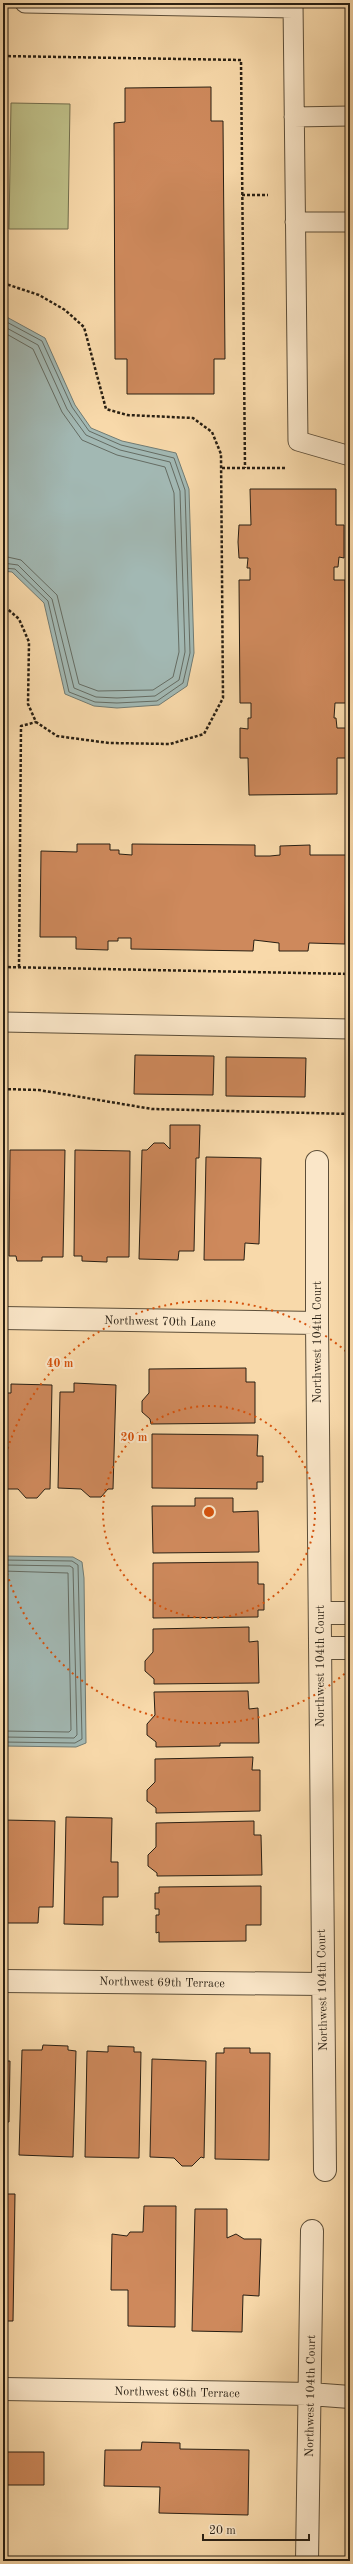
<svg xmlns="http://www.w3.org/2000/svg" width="353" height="2564" font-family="'Old Standard TT',serif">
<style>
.green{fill:#bebf88;stroke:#736f4e}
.water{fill:#a2b8b3;stroke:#717b73}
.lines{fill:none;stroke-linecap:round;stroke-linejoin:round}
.shore{stroke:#656c63;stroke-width:1}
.building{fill:#ce895c;stroke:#281f13}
.service-casing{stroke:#5c4e39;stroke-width:21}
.minor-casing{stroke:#5c4e39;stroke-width:24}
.path{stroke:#281f13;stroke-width:2.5;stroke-dasharray:3 2;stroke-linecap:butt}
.service{stroke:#fae6c8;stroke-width:19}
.minor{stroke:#fae6c8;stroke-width:22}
.ring{fill:none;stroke:#d5530d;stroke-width:2;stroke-dasharray:2 4}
.labels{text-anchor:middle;stroke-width:4;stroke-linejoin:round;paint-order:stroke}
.street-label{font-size:12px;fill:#281f13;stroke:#fae6c8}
.centre{fill:#d5530d;stroke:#fae6c8;stroke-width:2}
.ring-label{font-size:12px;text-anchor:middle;font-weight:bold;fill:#d5530d;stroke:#fae6c8;stroke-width:4;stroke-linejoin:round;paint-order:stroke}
</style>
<rect width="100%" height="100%" fill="#f8d9aa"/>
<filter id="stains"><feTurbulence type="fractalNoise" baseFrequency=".005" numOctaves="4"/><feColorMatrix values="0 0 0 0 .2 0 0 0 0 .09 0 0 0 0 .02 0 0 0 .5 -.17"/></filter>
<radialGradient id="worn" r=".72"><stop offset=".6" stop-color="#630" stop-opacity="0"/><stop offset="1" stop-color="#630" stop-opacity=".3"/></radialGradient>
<path class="green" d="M11 103 70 104 68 229H9Z"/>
<path class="water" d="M3 315 45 338 75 405 91 428 122 441 176 453 189 489 194 653 187 686 159 705 117 708 94 706 65 694 44 603 12 572 3 571Z
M3 1556 73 1557 82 1562 84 1578 86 1743 76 1747 3 1746Z"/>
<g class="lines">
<path class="shore" d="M3 320 42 341 72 407 89 431 121 445 174 458 185 490 190 653 183 683 157 701 117 703 95 702 69 692 48 601 15 569 3 568
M3 326 38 345 67 409 86 435 120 450 170 462 180 491 185 652 179 680 155 696 117 698 96 697 74 688 52 599 18 565 3 563
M3 332 33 349 62 412 82 440 117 455 165 467 174 493 179 652 173 677 153 690 98 691 79 684 57 595 21 560 3 556
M3 1560 72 1561 78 1565 82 1739 75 1743 3 1742
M3 1565 70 1566 73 1568 77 1735 74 1738 3 1737
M3 1571 68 1573 71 1730 69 1732 3 1731"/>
</g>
<path class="building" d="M211 87V121H223L225 359H214V394H127V359H115L114 123 125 122V88Z
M250 489H336V525H344V558L339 557 338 567H334V580H345L346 703H335L334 718H336L337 728H346V758H337V794L249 795 248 758H240V728L248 729V718H251V703H240L239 580H250V568H247L248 558H239L238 542 239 525H251Z
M3 678H7L3 913Z
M77 844H110V850H119V854L132 855V844L255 845V856H270L280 855V846L310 845V855H346L345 944 309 943 308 951H279V943L254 940 253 951 131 949V938H118V941H108V950L76 949V937H40L41 851 77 852Z
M135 1055 214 1056 213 1095 134 1094Z
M226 1057 306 1058 305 1097 226 1096Z
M170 1125H200L199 1158H196L194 1251H179L178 1260 139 1259 142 1150H147L154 1143H164L170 1149Z
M10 1150H65L63 1257H42V1261H17L16 1256H9Z
M75 1150 130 1151 129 1257H107V1262L82 1261V1256H74Z
M206 1157 261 1158 259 1244 245 1243 244 1260H204Z
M246 1368V1382H255V1423L151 1424 150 1419 142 1412V1401L149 1393V1369Z
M74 1383 116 1385 113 1489H108L101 1497H90L81 1489 58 1488 60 1392H74Z
M11 1384 52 1385 50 1489H45L37 1498H26L18 1489H3V1393H11Z
M152 1434 258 1435 257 1456H263V1482H257V1489L152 1488Z
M195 1498H233V1512L258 1511 259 1552 153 1553 152 1506H195Z
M258 1562V1584H264V1610H258V1617L153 1618V1563Z
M249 1627V1642L258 1641 259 1683 154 1684V1679L145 1671V1661L153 1652V1629Z
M248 1691 249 1709 258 1708 259 1743H220V1746L156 1747V1742L147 1735V1724L155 1715 154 1692Z
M253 1757 252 1770H260V1811L156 1813V1808L147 1801V1790L155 1782V1759Z
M66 1817 112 1818 111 1862H118V1897H103V1925L64 1924Z
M3 1820 55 1821 53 1907H39L38 1923H3Z
M254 1821V1835H261L262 1875 157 1876V1873L148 1866V1855L156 1847V1823Z
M261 1886V1925H246V1941L159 1942V1932L156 1933V1915H159V1909H155V1893H159V1887Z
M43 2045 68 2046V2050L76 2051 73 2157 19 2155 22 2050H42Z
M108 2046 134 2047V2052H141L139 2158 85 2157 87 2051 108 2052Z
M224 2048H250V2053H270L269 2160 215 2159 216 2053H224Z
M152 2059 206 2061 204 2158 201 2157 192 2166H182L174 2158 150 2157Z
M3 2061H10L9 2122H3Z
M3 2194H15L13 2321H3Z
M144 2206H176L175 2327 128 2326V2290H111L112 2234 127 2236 130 2232H143Z
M195 2209H227V2238L236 2234 244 2239H261L259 2296 243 2295 242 2332 192 2331Z
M142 2442 180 2443V2449L249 2450 248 2515 159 2513 160 2487 104 2486 105 2450H141Z
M3 2452H44V2485H3Z"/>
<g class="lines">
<g class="service-casing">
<path id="service" d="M25 3 293 8
M293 3 298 441 350 456
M294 117 350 116
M295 222H350
M3 1022 350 1029"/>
</g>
<g class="minor-casing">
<path id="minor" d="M317 1162V1323L325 2170
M3 1318 317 1323
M320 1613H350
M320 1648H350
M3 1981 322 1984
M3 2389 310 2394 350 2397
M307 2561 312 2231"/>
</g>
<path class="path" d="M3 56 241 60 245 468
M242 195H268
M3 283 39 295 65 310 84 327 106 409 127 415 193 418 212 432 221 454 223 698 204 734 170 744 109 743 57 736 36 722 28 704 29 642 19 619 3 605
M222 468H287
M3 967 350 974
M19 967 21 726 36 722
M3 1089 39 1090 152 1109 350 1114"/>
<use href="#service" class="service"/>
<use href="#minor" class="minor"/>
</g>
<g class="ring">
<circle cx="209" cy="1512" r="106"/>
<path d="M349 1670A211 211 0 0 1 3 1558M3 1466A211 211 0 0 1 349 1354"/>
</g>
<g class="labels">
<g class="street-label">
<text transform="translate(160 1321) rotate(1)" y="4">Northwest 70th Lane</text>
<text transform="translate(317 1342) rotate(-90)" y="4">Northwest 104th Court</text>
<text transform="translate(320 1666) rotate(-90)" y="4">Northwest 104th Court</text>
<text transform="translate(162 1982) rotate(1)" y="4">Northwest 69th Terrace</text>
<text transform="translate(322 1990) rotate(-91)" y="4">Northwest 104th Court</text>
<text transform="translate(177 2392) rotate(1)" y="4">Northwest 68th Terrace</text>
<text transform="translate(310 2396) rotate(-89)" y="4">Northwest 104th Court</text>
</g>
</g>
<circle cx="209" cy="1512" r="6" class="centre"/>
<g class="ring-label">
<text x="60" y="1367">40 m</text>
<text x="134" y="1441">20 m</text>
</g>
<rect width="353" height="2564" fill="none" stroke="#f8d9aa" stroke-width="16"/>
<rect x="4" y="4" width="345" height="2556" fill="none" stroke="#281f13" stroke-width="2"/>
<rect x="8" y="8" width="337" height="2548" fill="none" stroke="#281f13"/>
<path d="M203 2534v6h106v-6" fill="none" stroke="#281f13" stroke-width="2"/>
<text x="209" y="2534" font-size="12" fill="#281f13" stroke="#fae6c8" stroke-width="3" paint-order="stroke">20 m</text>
<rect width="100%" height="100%" filter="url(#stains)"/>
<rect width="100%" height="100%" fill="url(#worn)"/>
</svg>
